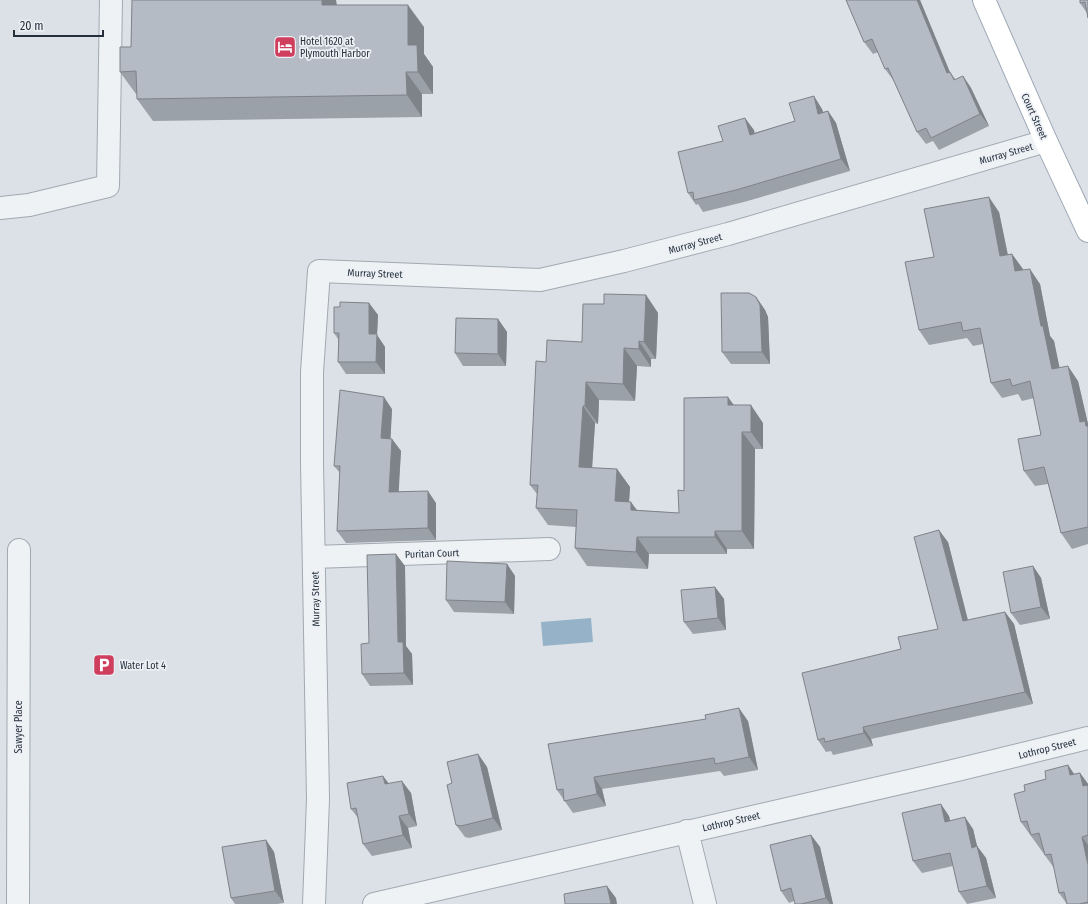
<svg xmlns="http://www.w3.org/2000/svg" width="1088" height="904" font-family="'Fira Sans Condensed',sans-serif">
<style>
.water{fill:#96b2c8}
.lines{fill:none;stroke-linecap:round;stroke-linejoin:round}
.minor-casing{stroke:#a2a8b1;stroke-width:24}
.major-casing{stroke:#9ca7b3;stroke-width:24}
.minor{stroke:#eff2f5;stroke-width:22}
.major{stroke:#fff;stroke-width:22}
.wall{fill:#9ba1a9}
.shaded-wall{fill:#7e8389}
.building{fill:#b4bbc4;stroke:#7e8389}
.labels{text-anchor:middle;stroke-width:3.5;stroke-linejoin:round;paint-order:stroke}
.poi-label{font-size:10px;fill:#26303d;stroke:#ecf0f5;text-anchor:start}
.street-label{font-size:10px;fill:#26303d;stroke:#ecf0f5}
</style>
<rect width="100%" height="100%" fill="#dce1e7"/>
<path class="water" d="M591 618 593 642 543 646 541 622Z"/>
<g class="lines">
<g class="minor-casing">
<path id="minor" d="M0 208 29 205 108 186 111 0
M314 557 549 549
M687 831 705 904
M18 904 19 550
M314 904 318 799 312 462V372L319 271 540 280 624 261 728 234 1046 141
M374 904 957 770 1088 738"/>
</g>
<g class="major-casing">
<path id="major" d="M984 0 1046 141 1088 231"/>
</g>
<use href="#minor" class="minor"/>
<use href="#major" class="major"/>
</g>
<path class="wall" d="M132 0H336L337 5 424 27V54L433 67V94H422V117L153 121 137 99V94H136L120 72 131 47Z
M846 0H920L950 72 956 80 963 76 971 88 989 126 939 150 933 141 926 144 917 132 894 81 885 69 878 52 873 54 864 42Z
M1088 0 1087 13 1080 3Z
M822 109 823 112 828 111 836 123 850 171 744 202 703 212 698 204 696 205 688 193 723 141 754 130V133L795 121Z
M999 212 1008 255 1012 254 1023 270 1040 284 1050 336 1054 341 1059 367 1078 381 1088 424V544L1072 549 1061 533 1048 484 1035 486 1024 471 1041 435 1034 398 1022 401 1018 394 1002 398 991 383 983 344 973 346 967 338 929 345 919 330 934 257Z
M646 295 658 313 656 359H651V367L637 366 635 401 599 400 598 424 595 423 592 468 617 469 630 487 629 502 637 510 679 513 684 491 734 405 763 423V449H755L754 549H727V554H649L648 569 587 566 575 548 576 527 548 525 536 508 537 494 530 485 546 362 582 342 604 304Z
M756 297 765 310 768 317 770 364H731L722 352Z
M369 303 378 315 377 335 385 347V374H346L338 362V339L334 333 340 307Z
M498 319 507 332 506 366H463L455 353Z
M392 409 390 439H392L401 451 398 491 436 503V540L346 543 337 531 340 473 334 466Z
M948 542 968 620 1005 612 1014 624 1033 704 871 739 873 746 833 755 831 751 826 752 818 740 901 649 938 629Z
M507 564 515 576 514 614 454 612 446 600Z
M405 566 406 646 412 654 413 685 370 686 362 674 369 643Z
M1033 566 1041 578 1050 619 1020 625 1011 613Z
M715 587 724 599 726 630 693 634 684 622Z
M748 721 758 770 724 776 720 771 602 789 606 806 573 813 557 790Z
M478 754 487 767 502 830 469 838 465 837 456 825 452 783Z
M1068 765 1074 774 1080 773 1088 784V904H1067L1059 893 1054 868 1021 822 1025 791 1046 779Z
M383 776 389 784 411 793 417 826 408 828 412 848 372 856 363 844 359 819 351 809Z
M949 816 950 821 973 829 977 846 986 858 996 898 967 904 959 892 953 866 922 873 913 861Z
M811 835 820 847 833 904H795L794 901 789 903 781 891Z
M266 840 274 852 284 903 277 904H235L231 898Z"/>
<path class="shaded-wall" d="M322 0H336L338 27 322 5Z
M917 0H920L955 85 947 73Z
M408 5 424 27V54L433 67V94L418 72 408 45Z
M406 72 422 94V117L407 95Z
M963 76 971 88 989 126 980 114Z
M814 96 822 109 827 126 818 114Z
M828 111 836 123 850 171 841 159Z
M745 118 754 130 758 147 750 135Z
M989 197 999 212 1011 271 1000 256Z
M1012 254 1023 269 1026 286 1015 271Z
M1030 269 1040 284 1050 336 1054 341 1063 384 1052 369 1041 326Z
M646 295 658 313 656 359 644 342Z
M756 297 765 310 768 317 770 364 762 352Z
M369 303 378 315 377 335 385 347V374L376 362 369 334Z
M498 319 507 332 506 366 498 354Z
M639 341 651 359V367L639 349Z
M624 348 637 366 635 401 623 384Z
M1068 366 1078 381 1088 424V433L1080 422Z
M586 382 599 400 598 424 585 406Z
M384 397 392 409 390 450 381 438Z
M728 397 741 415 728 405Z
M751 405 763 423V449L751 432Z
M583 406 595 423 591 484 579 467Z
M742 432 755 449 754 549 742 531Z
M392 439 401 451 398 504 389 492Z
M617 469 630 487 628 518 615 501Z
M428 491 436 503V540L428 528Z
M631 502 644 520 631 510Z
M939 530 948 542 971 633 963 621Z
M715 531 727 549V554L715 537Z
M637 537 649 554 648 569 636 552Z
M396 554 405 566 406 646 412 654 413 685 404 673 398 642Z
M507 564 515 576 514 614 505 602Z
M1033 566 1041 578 1050 619 1041 607Z
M715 587 724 599 726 630 718 618Z
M1005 612 1014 624 1033 704 1025 692Z
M739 708 748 721 758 770 749 757Z
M863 727 871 739 873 746 864 733Z
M478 754 487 767 502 830 493 818Z
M1068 765 1082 786 1070 775Z
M1080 773 1088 784V793L1083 786Z
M383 776 392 788 385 784Z
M594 777 602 789 606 806 597 794Z
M402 781 411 793 417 826 409 814Z
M941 804 949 816 953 834 945 822Z
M399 816 408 828 412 848 403 835Z
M965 817 973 829 977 846 986 858 996 898 987 886 972 848Z
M811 835 820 847 833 904H830L826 898Z
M1082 837 1088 845V865Z
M266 840 274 852 284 903 275 891Z
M607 886 616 898 617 904H611Z"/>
<path class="building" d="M132 0H322V5H408V45H417L418 72H406L407 95 137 99 136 71 120 72V47H131Z
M846 0H917L947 73 950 72 954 80 963 76 980 114 931 138 926 128 917 132 888 68 885 69 872 39 864 42Z
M1080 0H1088V18L1085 2 1080 3Z
M814 96 818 114 828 111 841 159 736 190 694 200 693 192 688 193 678 152 723 141 718 126 745 118 750 135 795 121 789 103Z
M989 197 1000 256 1012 254 1015 271 1030 269 1041 326H1043L1052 369 1068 366 1080 422 1085 421 1086 426H1088V527L1061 533 1044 467 1024 471 1018 439 1041 435 1030 381 1012 386 1010 379 991 383 980 328 963 331 961 322 919 330 905 262 934 257 924 209Z
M721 293H749L756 297 760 305 762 352H722Z
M604 294 646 295 644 342 639 341V349L624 348 623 384 586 382 585 406H583L579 467 617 469 615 501 631 502V510L679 513 678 490 684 491V398L728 397V405H751V432H742V531H715V537H637L636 552 575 548 577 510 536 508 538 485H530L536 361 546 362 547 340 582 342 583 304H604Z
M340 302 369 303V334H377L376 362H338L339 333H334V307H340Z
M456 318 498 319V354L455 353Z
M340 390 384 397 381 438 392 439 389 492 428 491V528L337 531 340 466H334Z
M939 530 963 621 1005 612 1025 692 863 727 864 733 825 742 824 738 818 740 802 673 901 649 898 637 938 629 914 537Z
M396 554 398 642H403L404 673 362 674 361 644 369 643 367 555Z
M447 561 507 564 505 602 446 600Z
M1033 566 1041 607 1011 613 1003 572Z
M715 587 718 618 684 622 681 590Z
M739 708 749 757 715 764 714 758 594 777 597 794 564 801 563 789 557 790 548 744 706 719 705 715Z
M478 754 493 818 461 826 456 825 447 785 452 783 447 762Z
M1068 765 1070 775 1080 773 1083 786 1088 785V835L1082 837 1088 865V902L1079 904H1067L1064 892 1059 893 1051 854 1045 855 1039 833 1031 835 1027 821 1021 822 1014 794 1025 791 1024 785 1046 779 1045 771Z
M383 776 385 784 402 781 409 814 399 816 403 835 363 844 356 808 351 809 347 783Z
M941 804 945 822 965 817 972 848 977 846 987 886 959 892 950 853 913 861 902 813Z
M811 835 826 898 801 904H795L791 888 781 891 770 845Z
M266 840 275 891 231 898 222 847Z
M607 886 611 904H565L564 894Z"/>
<defs>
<g id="hotel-square" transform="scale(1.15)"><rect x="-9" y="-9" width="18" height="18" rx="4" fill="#d03e5e" stroke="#ecf0f5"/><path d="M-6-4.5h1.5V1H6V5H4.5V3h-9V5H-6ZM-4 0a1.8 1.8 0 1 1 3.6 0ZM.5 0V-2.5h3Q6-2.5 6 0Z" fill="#fff"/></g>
<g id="parking-square" transform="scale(1.15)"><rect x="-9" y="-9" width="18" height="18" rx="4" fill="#d03e5e" stroke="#ecf0f5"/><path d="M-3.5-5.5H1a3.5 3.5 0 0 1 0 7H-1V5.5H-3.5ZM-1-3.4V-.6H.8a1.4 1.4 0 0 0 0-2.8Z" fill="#fff"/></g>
</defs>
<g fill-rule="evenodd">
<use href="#hotel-square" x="285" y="47"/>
<use href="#parking-square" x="104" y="665"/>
</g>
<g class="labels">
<g class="poi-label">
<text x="300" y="45">Hotel 1620 at<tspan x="300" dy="12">Plymouth Harbor</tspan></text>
<text x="120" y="669">Water Lot 4</text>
</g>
<g class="street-label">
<text transform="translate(1035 116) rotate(66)" y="4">Court Street</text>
<text transform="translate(1006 153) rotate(-16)" y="4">Murray Street</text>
<text transform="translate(695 243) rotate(-15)" y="4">Murray Street</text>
<text transform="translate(375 273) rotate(2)" y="4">Murray Street</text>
<text transform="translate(432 553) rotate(-2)" y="4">Puritan Court</text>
<text transform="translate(315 599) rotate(-91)" y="4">Murray Street</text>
<text transform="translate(18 727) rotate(-90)" y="4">Sawyer Place</text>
<text transform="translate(1047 748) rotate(-14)" y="4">Lothrop Street</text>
<text transform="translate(731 821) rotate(-13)" y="4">Lothrop Street</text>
</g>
</g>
<path d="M14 30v6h89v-6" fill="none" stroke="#26303d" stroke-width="2"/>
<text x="20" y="30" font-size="12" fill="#26303d" stroke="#ecf0f5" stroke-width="3" paint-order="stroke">20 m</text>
</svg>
